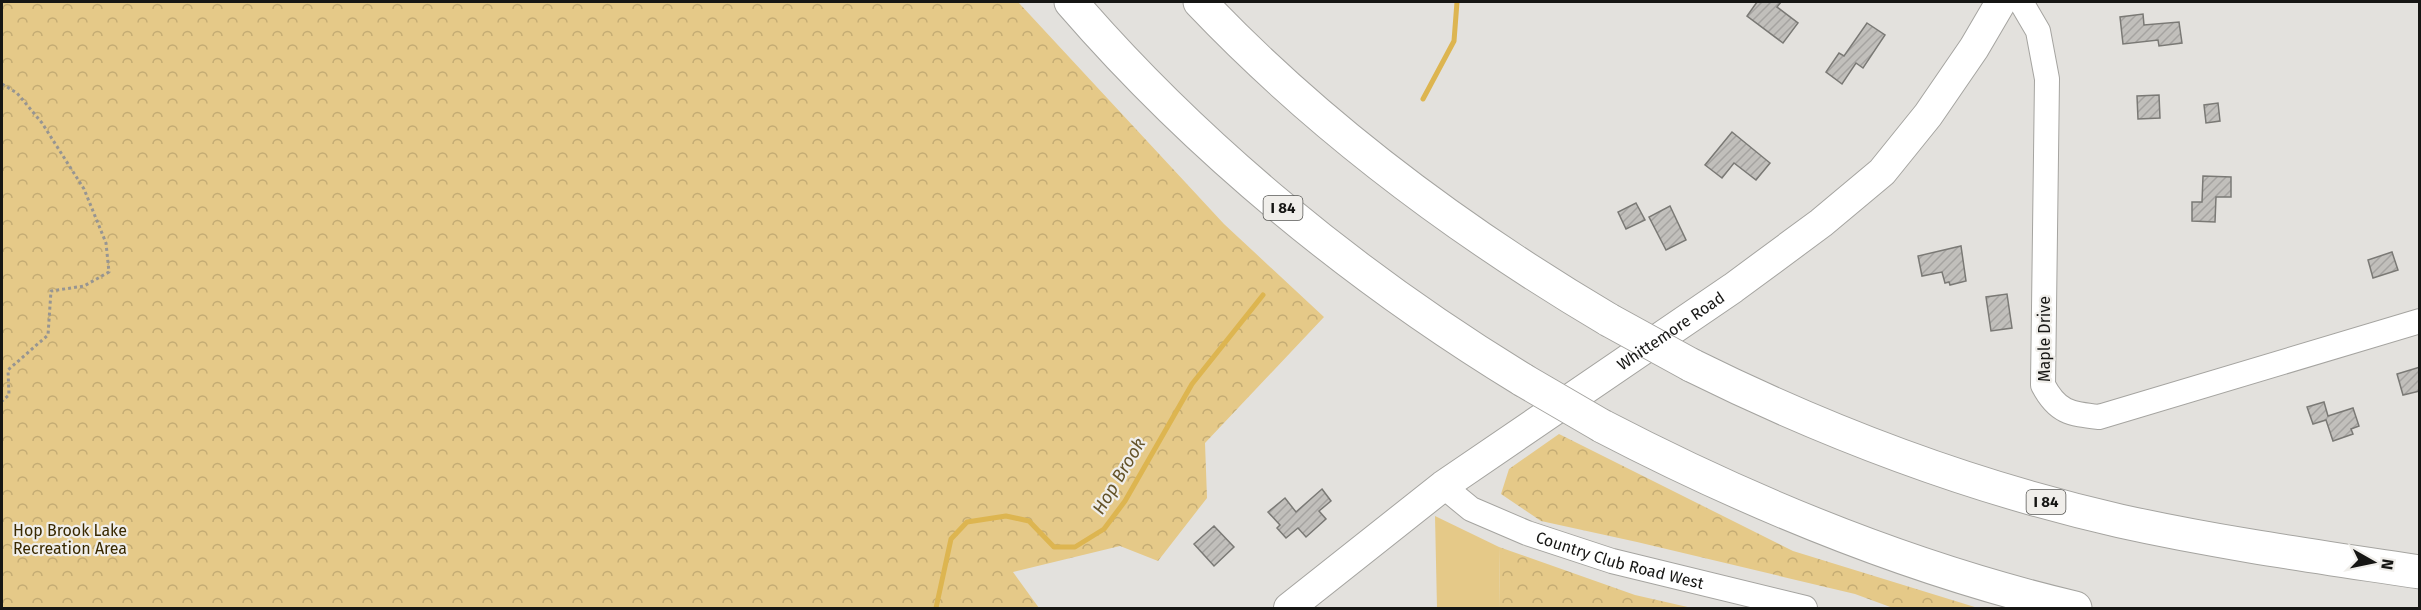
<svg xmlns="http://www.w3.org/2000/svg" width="2421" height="610" font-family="'Fira Sans',sans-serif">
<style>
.green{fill:#e5c988}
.forest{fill:url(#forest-crowns)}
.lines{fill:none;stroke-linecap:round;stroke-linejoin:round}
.stream{stroke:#ddb550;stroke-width:5}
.building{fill:url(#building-hatch);stroke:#7a7975;stroke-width:1.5}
.minor-casing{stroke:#a5a4a0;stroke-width:26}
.major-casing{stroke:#a5a4a0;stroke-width:32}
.highway-casing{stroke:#a5a4a0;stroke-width:35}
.path{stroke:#979592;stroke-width:3;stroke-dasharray:3 3;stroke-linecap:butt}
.minor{stroke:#fff;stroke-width:24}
.major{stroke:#fff;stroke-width:30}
.highway{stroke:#fff;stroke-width:33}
.highway-bridge-casing{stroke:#a5a4a0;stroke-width:35;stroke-linecap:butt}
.highway-bridge{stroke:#fff;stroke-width:33}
.labels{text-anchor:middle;stroke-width:4.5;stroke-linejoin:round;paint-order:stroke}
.shield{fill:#f0eeea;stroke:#575754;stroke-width:1.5}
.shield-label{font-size:15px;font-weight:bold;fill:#161614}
.street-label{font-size:16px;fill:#161614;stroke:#f0eeea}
.park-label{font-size:16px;fill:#392900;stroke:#f0eeea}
.water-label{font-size:18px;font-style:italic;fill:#635228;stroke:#f0eeea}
</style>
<defs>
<pattern id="forest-crowns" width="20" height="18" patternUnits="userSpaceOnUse" patternTransform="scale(1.5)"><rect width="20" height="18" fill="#e5c988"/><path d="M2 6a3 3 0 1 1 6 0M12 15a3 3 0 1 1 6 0" fill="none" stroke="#c4ac74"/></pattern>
<pattern id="building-hatch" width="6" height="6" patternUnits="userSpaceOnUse" patternTransform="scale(1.5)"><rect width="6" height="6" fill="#c1bfbb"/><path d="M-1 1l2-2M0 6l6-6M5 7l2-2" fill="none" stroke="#a5a3a0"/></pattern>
</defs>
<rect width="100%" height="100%" fill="#e3e1dd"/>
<path class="green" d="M1435 516 1499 547 1500 608H1437Z"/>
<path class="forest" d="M2 2H1018L1224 224 1324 317 1205 443 1207 498 1158 561 1120 546 1013 572 1039 608H2Z
M1559 434 1793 551 1978 608H1893L1855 594 1637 542 1541 521 1501 494 1509 469Z
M1499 547 1635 595 1692 608H1500Z"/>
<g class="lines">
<path class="stream" d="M1423 99 1454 41 1457 2
M936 608 951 539 967 522 1006 516 1029 521 1054 547H1075L1104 529 1125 501 1192 384 1263 295"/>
</g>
<path class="building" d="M1757 2H1781L1777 7 1798 23 1783 43 1747 16Z
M2143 14 2144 25 2179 22 2182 43 2159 46 2158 40 2123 44 2120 17Z
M1867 23 1885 35 1863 68 1856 63 1842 84 1826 72 1839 53 1844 56Z
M2159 95 2160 118 2138 119 2137 96Z
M2218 103 2220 121 2206 123 2204 105Z
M1732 132 1770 163 1756 180 1734 163 1722 178 1705 165Z
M2203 176 2231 177V197H2216L2215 222 2192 221V202H2202Z
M1636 203 1645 220 1626 229 1618 212Z
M1670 206 1686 240 1666 250 1649 217Z
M1961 246 1966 281 1950 285 1949 282 1945 283 1942 272 1922 276 1918 256Z
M2392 252 2398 270 2373 278 2368 260Z
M2007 294 2012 328 1991 331 1986 297Z
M2420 367V391L2403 395 2397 374Z
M2324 402 2328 416 2353 408 2359 426 2351 429 2353 434 2333 441 2326 420 2313 424 2307 407Z
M1322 489 1331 501 1319 511 1326 519 1306 537 1298 528 1286 538 1277 528 1280 525 1268 512 1285 498 1296 512Z
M1214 526 1234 547 1214 566 1194 544Z"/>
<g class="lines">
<g class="minor-casing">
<g id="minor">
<path d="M2021 2 2038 31 2047 79 2043 385C2057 412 2070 414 2099 417L2420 321"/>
<path id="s1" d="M1443 486 1471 509 1527 533 1612 561 1805 608"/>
</g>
</g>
<g class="major-casing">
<g id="major">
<path id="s2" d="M1289 608 1443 486 1733 288 1821 223 1882 172 1928 115 1974 48 2001 2"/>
</g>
</g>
<g class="highway-casing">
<path id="highway" d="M1071 2C1199 150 1356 278 1523 380
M1200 2C1318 126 1462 233 1609 320
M1691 365C1828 433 1971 487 2120 521 2219 543 2320 557 2420 572
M1602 426C1752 504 1910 569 2075 608"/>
</g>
<path class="path" d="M2 84 17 93 42 123 84 189 106 243 109 272 84 286 51 291 48 335 8 370 9 395 2 401"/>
<use href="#minor" class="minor"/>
<use href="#major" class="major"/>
<use href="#highway" class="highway"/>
<g class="highway-bridge-casing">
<path id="highway-bridge" d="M1609 320 1691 365
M1523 380 1602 426"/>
</g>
<use href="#highway-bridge" class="highway-bridge"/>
</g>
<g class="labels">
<g class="shield">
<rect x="1263.5" y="196" width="39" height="24" rx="4.5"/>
<rect x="2026.5" y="490" width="39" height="24" rx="4.5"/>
</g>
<g class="shield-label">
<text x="1283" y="213">I 84</text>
<text x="2046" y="507">I 84</text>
</g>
<g class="street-label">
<text dy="6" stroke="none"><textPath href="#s2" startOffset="472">Whittemore Road</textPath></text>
<text transform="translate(2044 339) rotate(-90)" y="6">Maple Drive</text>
<text dy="6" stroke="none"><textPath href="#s1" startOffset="194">Country Club Road West</textPath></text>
</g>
<g class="park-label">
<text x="70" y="536">Hop Brook Lake<tspan x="70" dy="18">Recreation Area</tspan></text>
</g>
<g class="water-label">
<text transform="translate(1119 476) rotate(-59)" y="6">Hop Brook</text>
</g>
</g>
<rect width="2421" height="610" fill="none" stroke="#161614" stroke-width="6"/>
<g transform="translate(2373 562) rotate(99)" stroke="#f0eeea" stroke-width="4.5" paint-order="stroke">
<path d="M0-4.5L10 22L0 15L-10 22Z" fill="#161614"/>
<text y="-9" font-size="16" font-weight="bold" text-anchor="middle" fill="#161614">N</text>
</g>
</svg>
